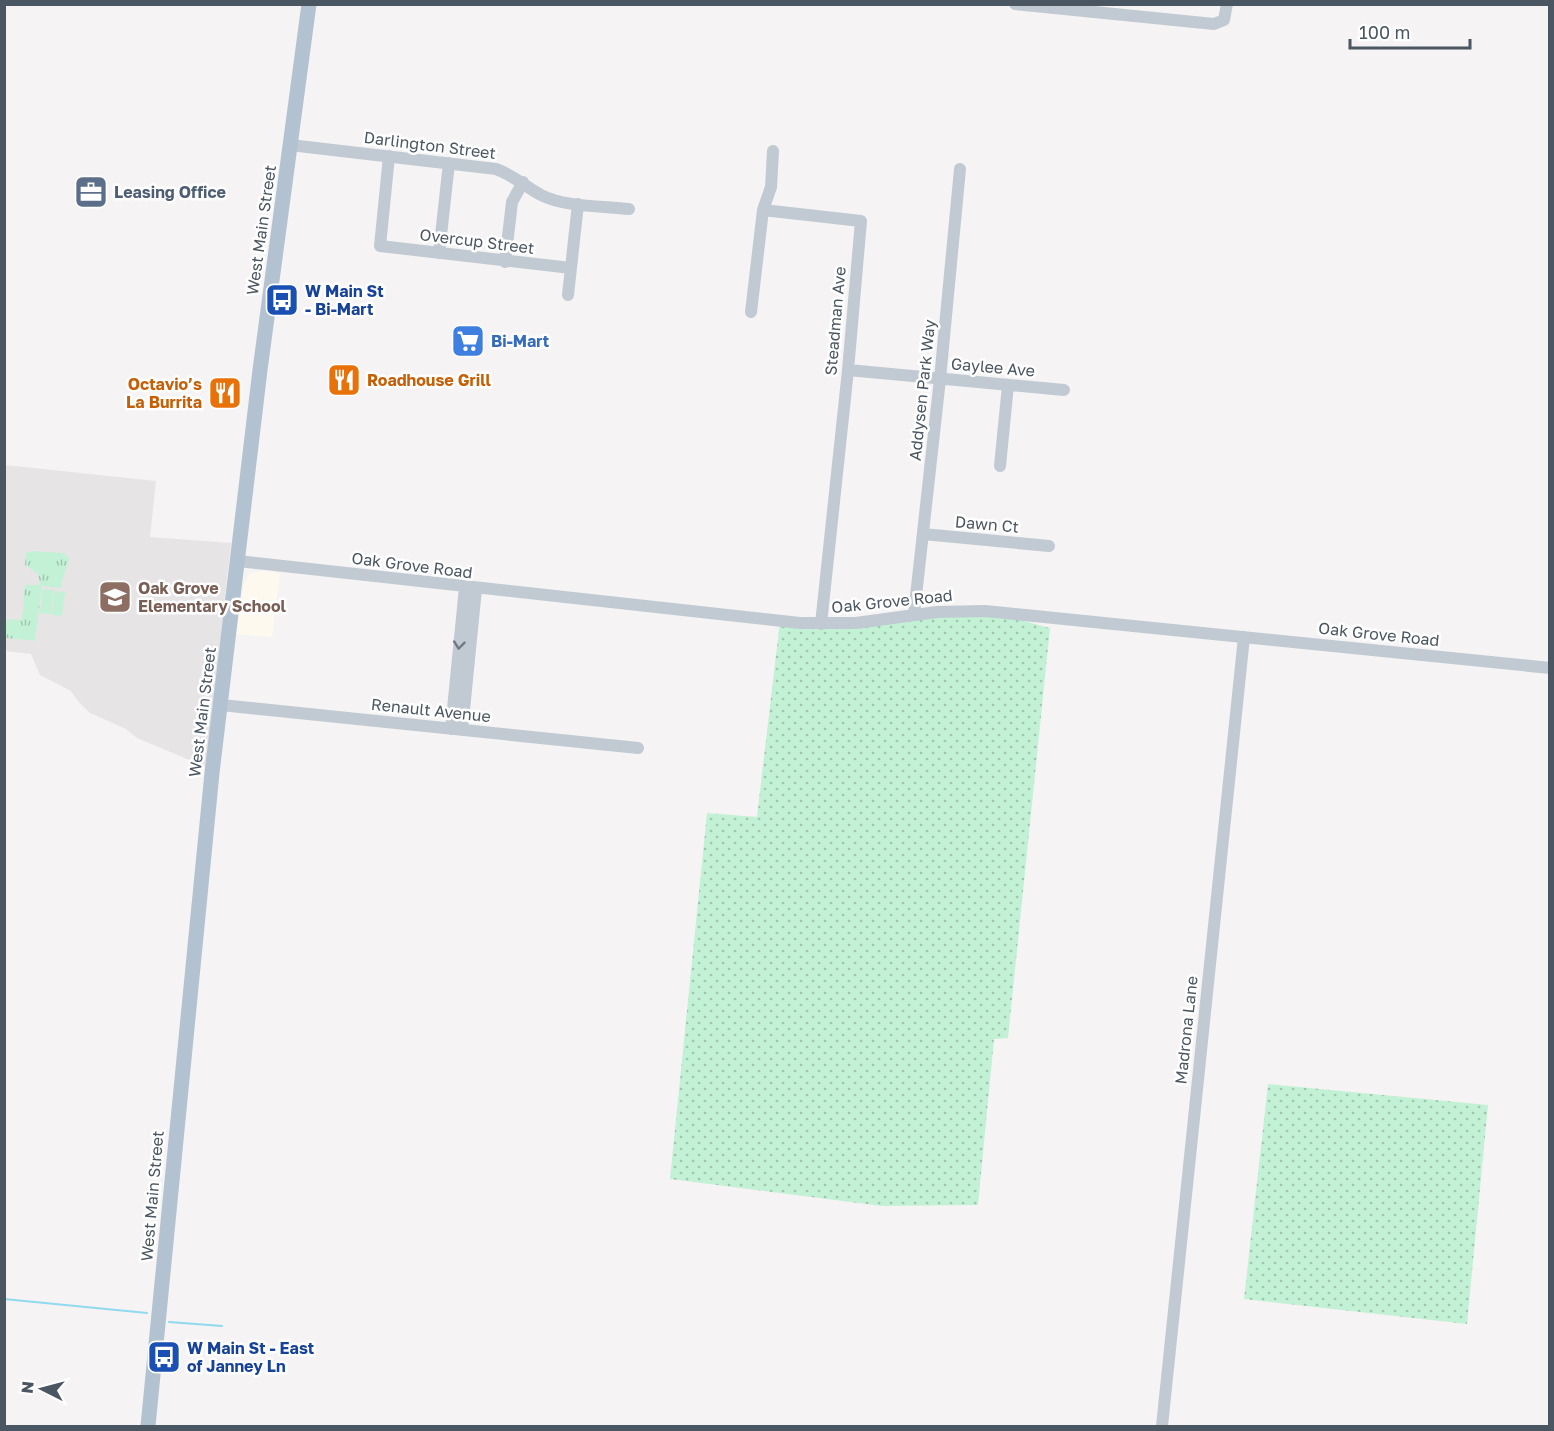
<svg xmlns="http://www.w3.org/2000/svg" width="1554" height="1431" font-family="'Golos Text',sans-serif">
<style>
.commercial{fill:#fdf9ef}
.education{fill:#e6e4e5}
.grass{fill:url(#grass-dots)}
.park{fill:url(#park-tufts)}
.pitch{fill:#c3f1d5}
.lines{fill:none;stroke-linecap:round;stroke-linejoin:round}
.stream{stroke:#90daee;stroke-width:2}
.minor{stroke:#c1cad2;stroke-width:12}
.major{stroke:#b3c2d1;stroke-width:15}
.oneway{stroke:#6e7983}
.labels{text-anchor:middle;stroke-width:5;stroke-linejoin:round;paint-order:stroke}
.street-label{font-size:16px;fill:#4a5661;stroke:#fff}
.service-label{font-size:16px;font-weight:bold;fill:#4e5e75;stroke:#fff;text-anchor:start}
.transit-label{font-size:16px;font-weight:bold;fill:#164399;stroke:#fff;text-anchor:start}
.shop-label{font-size:16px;font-weight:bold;fill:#366cbe;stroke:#fff;text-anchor:start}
.food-label{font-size:16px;font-weight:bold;fill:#c56008;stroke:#fff;text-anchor:start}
.education-label{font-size:16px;font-weight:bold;fill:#785e54;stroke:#fff;text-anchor:start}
</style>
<defs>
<pattern id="grass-dots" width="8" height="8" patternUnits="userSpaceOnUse" patternTransform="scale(1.5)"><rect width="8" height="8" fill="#c3f1d5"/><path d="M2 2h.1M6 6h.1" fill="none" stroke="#a0c6b0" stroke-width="1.8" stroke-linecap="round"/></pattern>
<pattern id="park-tufts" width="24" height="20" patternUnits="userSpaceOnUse" patternTransform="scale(1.5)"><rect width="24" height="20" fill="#c3f1d5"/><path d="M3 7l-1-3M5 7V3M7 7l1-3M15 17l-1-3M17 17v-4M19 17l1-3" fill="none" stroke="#a0c6b0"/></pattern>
</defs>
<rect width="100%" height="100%" fill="#f5f3f3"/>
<path class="commercial" d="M261 571 280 573 272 637 236 634 244 583 250 574Z"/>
<path class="education" d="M5 465 156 481 150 537 231 543 206 767 137 738 126 729 90 713 78 701 71 691 40 675 31 654 5 651Z"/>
<path class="grass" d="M985 611 1050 628 1008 1038 994 1039 978 1205 882 1206 670 1179 707 813 757 817 780 621Z
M1268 1084 1488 1105 1467 1324 1244 1299Z"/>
<path class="park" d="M31 551 64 553 69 558C67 569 62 577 61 588L42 586 35 641 7 638 5 634 7 619 22 620 25 585H39L40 583 38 574 25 565 26 553Z"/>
<path class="pitch" d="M43 589 54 590 51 614 40 613Z
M55 591 65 592 62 616 52 615Z"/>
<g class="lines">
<path class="stream" d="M4 1299 147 1313
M169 1322 222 1326"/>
<path class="minor" d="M1015 4 1214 24 1224 20 1227 4
M290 145 496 169C515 176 524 186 541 195 564 207 603 206 629 209
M389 156 380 246 571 268
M763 210 771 187 773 151
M439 253 449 163
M505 262 512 202 523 182
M568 295 578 204
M751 312 763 210 861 221 848 370 821 624
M848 370 1064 390
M1000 466 1008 385
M923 534 1049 546
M238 561 800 623H856L937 612 985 611 1550 668
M914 614 940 379 960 169
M221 705 638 748
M451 729 465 587
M462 730 476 589
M1162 1426 1244 637"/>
<path class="major" d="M148 1426 212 773 260 370 309 4"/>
</g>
<defs><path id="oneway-chevron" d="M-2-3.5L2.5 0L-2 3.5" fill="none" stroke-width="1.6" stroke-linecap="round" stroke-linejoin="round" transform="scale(1.5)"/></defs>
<use class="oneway" href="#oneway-chevron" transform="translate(459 645) rotate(96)"/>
<defs>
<g id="office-square" transform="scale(1.725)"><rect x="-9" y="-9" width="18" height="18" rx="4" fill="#5c6f8a" stroke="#fff"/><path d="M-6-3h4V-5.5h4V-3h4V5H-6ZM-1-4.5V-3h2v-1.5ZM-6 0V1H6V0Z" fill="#fff"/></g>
<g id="bus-square" transform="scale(1.725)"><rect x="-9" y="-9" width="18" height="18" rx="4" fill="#1a4fb4" stroke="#fff"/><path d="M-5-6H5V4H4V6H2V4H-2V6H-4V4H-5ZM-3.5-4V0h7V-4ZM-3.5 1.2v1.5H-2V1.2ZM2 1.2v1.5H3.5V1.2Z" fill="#fff"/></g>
<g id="supermarket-square" transform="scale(1.725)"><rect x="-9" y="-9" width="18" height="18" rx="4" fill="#3f7fe0" stroke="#fff"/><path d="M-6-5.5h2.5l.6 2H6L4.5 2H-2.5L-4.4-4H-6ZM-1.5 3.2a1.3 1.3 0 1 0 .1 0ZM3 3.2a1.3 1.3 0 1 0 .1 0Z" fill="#fff"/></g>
<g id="restaurant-square" transform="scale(1.725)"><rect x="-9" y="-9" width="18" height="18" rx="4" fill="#e8710a" stroke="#fff"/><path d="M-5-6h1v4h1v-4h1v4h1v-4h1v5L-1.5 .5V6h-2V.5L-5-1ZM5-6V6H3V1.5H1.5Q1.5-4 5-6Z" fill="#fff"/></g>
<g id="school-square" transform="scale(1.725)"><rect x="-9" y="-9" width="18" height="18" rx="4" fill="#8d6e63" stroke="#fff"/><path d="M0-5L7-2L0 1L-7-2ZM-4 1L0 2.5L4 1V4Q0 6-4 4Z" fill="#fff"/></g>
</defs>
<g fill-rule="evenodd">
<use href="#office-square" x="91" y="192"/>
<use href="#bus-square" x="282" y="300"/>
<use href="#supermarket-square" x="468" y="341"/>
<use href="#restaurant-square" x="344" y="380"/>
<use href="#restaurant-square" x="225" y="393"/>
<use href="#school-square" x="115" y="597"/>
<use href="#bus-square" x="164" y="1357"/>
</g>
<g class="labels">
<g class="street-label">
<text transform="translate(430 145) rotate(7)" y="6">Darlington Street</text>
<text transform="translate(261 230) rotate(-82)" y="6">West Main Street</text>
<text transform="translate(477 241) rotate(7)" y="6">Overcup Street</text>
<text transform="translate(835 321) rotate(-85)" y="6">Steadman Ave</text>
<text transform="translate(993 367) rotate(5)" y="6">Gaylee Ave</text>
<text transform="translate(922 390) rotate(-84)" y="6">Addysen Park Way</text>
<text transform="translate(987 524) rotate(5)" y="6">Dawn Ct</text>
<text transform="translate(412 565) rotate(7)" y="6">Oak Grove Road</text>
<text transform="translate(892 601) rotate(-6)" y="6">Oak Grove Road</text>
<text transform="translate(1379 634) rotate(6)" y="6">Oak Grove Road</text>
<text transform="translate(431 710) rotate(6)" y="6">Renault Avenue</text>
<text transform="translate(202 712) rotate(-83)" y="6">West Main Street</text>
<text transform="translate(1186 1030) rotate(-84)" y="6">Madrona Lane</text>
<text transform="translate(152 1196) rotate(-85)" y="6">West Main Street</text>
</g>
<g class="service-label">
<text x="114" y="198">Leasing Office</text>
</g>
<g class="transit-label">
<text x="305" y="297">W Main St<tspan x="305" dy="18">- Bi-Mart</tspan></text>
<text x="187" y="1354">W Main St - East<tspan x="187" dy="18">of Janney Ln</tspan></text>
</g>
<g class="shop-label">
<text x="491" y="347">Bi-Mart</text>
</g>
<g class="food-label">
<text x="367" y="386">Roadhouse Grill</text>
<text x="202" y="390" text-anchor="end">Octavio’s<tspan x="202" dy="18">La Burrita</tspan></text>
</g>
<g class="education-label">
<text x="138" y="594">Oak Grove<tspan x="138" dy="18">Elementary School</tspan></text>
</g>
</g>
<rect width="1554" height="1431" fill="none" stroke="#4a5661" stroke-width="12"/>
<g transform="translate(42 1389) rotate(276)" stroke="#ffffff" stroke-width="4.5" paint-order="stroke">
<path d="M0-4.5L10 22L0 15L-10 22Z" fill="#4a5661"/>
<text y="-9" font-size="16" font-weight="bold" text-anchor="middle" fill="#4a5661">N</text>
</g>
<path d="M1350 39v9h120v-9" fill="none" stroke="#4a5661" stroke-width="3"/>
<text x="1359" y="39" font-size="18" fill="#4a5661" stroke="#ffffff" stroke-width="4.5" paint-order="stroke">100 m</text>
</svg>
